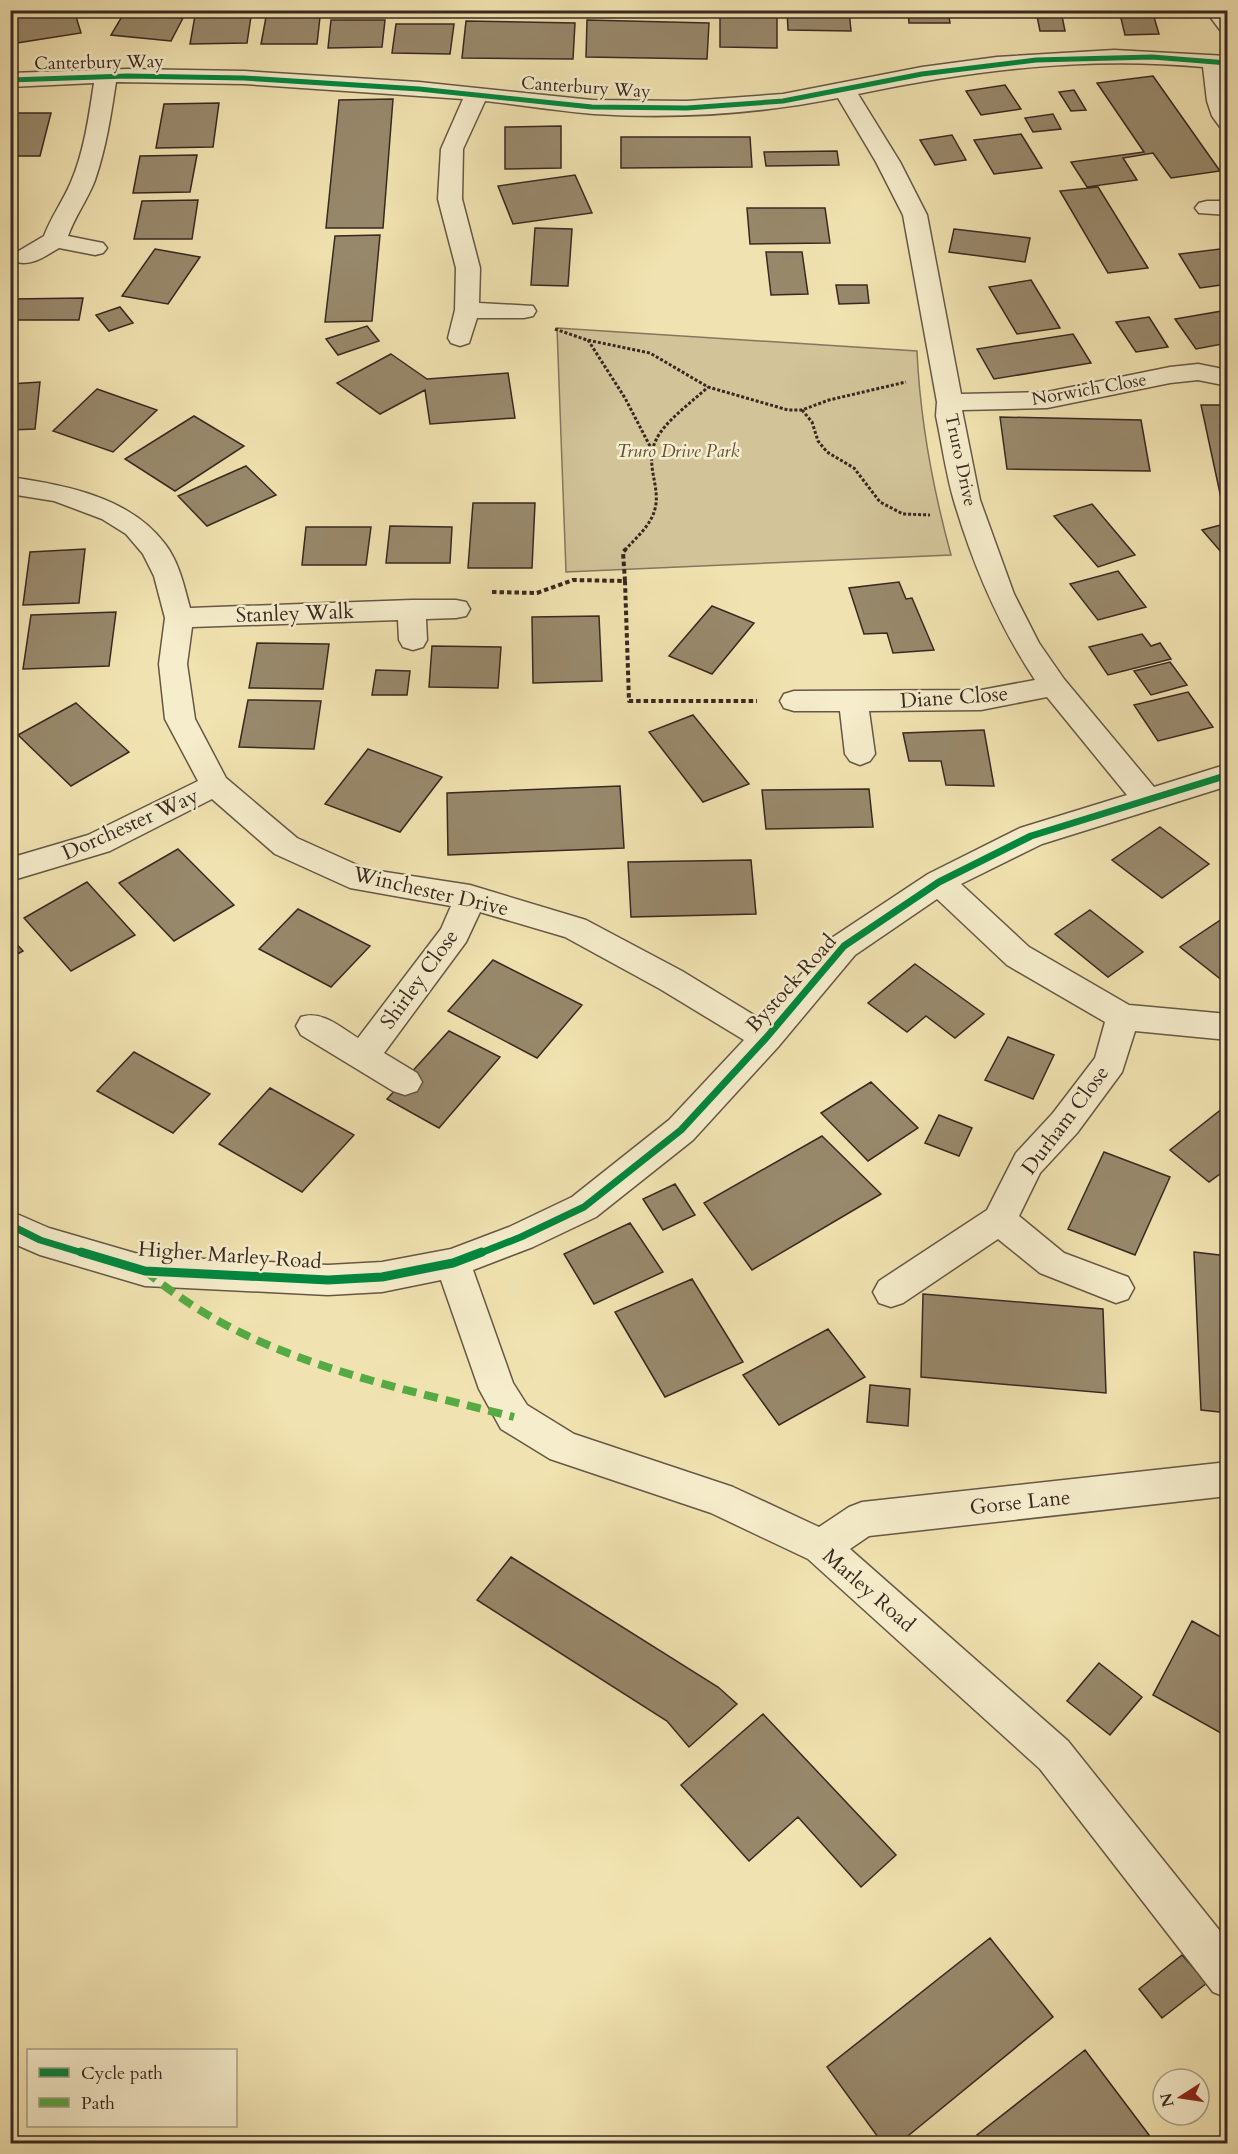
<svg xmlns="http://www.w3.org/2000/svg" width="1238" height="2154" font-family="Cardo,serif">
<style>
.green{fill:#d2c399;stroke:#85765d;stroke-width:1.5}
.building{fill:#98896c;stroke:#382821;stroke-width:1.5}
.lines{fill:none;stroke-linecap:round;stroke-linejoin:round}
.minor-casing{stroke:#665745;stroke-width:3}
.path-far1{stroke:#382821;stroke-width:3;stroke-dasharray:3 2;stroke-linecap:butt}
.path{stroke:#382821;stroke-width:4;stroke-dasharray:4.5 3;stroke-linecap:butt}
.minor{fill:#f6edcc;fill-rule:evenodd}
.quiet{stroke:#55aa43;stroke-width:8;stroke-dasharray:14 8;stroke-linecap:butt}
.cycleway-far2-casing{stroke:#f6edcc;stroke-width:8}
.cycleway-far1-casing{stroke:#f6edcc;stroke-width:10}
.cycleway-casing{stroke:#f6edcc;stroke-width:13}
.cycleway-far2{stroke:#00873e;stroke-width:5}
.cycleway-far1{stroke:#00873e;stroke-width:7}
.cycleway{stroke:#00873e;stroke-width:9}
.labels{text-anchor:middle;stroke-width:5;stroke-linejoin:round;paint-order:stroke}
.far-street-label{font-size:18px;fill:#382821;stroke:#f6edcc}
.far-park-label{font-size:18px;font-style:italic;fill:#5e4f3f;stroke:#f6edcc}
.street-label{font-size:21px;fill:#382821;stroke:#f6edcc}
</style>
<rect width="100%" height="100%" fill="#f1e3b1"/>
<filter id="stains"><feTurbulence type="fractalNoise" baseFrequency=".00333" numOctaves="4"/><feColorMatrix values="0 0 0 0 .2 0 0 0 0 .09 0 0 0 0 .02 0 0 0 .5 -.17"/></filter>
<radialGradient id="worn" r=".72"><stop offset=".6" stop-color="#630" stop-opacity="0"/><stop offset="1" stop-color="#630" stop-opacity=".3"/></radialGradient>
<path class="green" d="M557 328 917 351C920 419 933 489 951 555L566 572Z"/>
<path class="building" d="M38 10H74L81 33 10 44V15Z
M196 10H252L247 43 190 44Z
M787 10H849L851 31 788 30Z
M908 10H948L950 23H909Z
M1119 10H1152L1159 34 1125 35Z
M720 11 777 12V48L720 47Z
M124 13 183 18 171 41 111 35Z
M1037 16H1062L1065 31H1040Z
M266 17H320L317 44H261Z
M331 20H385L382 47 328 48Z
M587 20 709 23 707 59 586 57Z
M466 21 575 23 573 59 462 58Z
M396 24H454L450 54 392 53Z
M1153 76 1220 171 1171 178 1153 153 1123 158 1137 180 1087 187 1071 162 1144 152 1097 83Z
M1005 85 1021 109 981 115 966 91Z
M1074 90 1086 110 1071 111 1059 92Z
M393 99 383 228H326L339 100Z
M219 103 213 147 156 148 164 104Z
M10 113H51L40 156H10Z
M1053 114 1061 129 1033 132 1025 118Z
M561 126V168L505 169V127Z
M1021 134 1042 168 994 174 974 140Z
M952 135 966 160 935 165 920 140Z
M621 137H750L752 167 621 168Z
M837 151 839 165 766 166 764 152Z
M197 155 190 192 133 193 140 156Z
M575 175 592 213 513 224 498 186Z
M1098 187 1148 268 1108 273 1060 191Z
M198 200 192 239H134L142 201Z
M747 208H825L830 243 750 244Z
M535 228 572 229 568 286 531 285Z
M954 229 1030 238 1025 262 949 252Z
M380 235 372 321 325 322 335 236Z
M1228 248V284L1200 288 1179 254Z
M155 249 200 257 168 304 122 296Z
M766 252H802L808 294 771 295Z
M1031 280 1060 328 1017 334 989 287Z
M836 285H867L869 303 839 304Z
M83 298 79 320H10L11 299Z
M120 307 133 323 109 331 96 315Z
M1228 310V343L1196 349 1175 319Z
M1149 317 1168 347 1136 352 1116 322Z
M367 326 379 341 338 355 326 339Z
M1073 334 1091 363 994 379 977 349Z
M391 354 427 379 508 373 515 418 430 424 425 390 380 414 337 383Z
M40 382 35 429 10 430V384Z
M97 389 157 410 113 452 53 431Z
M1201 405H1228V498H1221Z
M194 416 244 446 175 491 125 459Z
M1000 417 1141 420 1150 471 1007 469Z
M246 466 276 495 207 526 178 496Z
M473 503H535L532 568H468Z
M1092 504 1135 555 1098 567 1054 516Z
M1228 523V560L1202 530Z
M390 526 452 527 450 563H386Z
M306 527H371L366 565H302Z
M85 549 79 603 23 605 30 552Z
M1118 571 1146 607 1098 620 1070 584Z
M899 582 906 599 912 598 934 650 893 653 887 633 864 634 849 588Z
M712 606 754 623 712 674 669 656Z
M116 612 109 666 23 669 31 615Z
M599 616 602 681 533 683 532 617Z
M1142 634 1151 646 1160 643 1171 659 1108 675 1089 647Z
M257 643 329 644 323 689 249 688Z
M432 646 501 647 498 688 429 687Z
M1170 662 1187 685 1151 695 1134 671Z
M376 670 410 671 407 695H372Z
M1188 692 1213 727 1158 741 1134 705Z
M248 700 321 701 314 749 239 747Z
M76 703 129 752 71 786 18 735Z
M693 715 749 784 703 802 649 732Z
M984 730 994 786 946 785 941 761H909L903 733Z
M368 749 442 777 400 832 325 804Z
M620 786 624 848 448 855 447 793Z
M869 789 873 827 766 829 762 790Z
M1160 827 1209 864 1162 898 1112 860Z
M178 849 234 905 174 941 119 883Z
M751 860 756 914 631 917 628 862Z
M87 882 135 935 71 971 24 918Z
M298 909 370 946 331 987 259 949Z
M1090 910 1143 952 1108 977 1055 934Z
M1228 915V985L1180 947Z
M10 937 23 951 10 958Z
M493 960 582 1005 537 1058 448 1011Z
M915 964 984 1014 955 1038 926 1016 907 1032 868 1003Z
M449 1031 500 1057 439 1128 387 1099Z
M1008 1037 1054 1055 1033 1099 985 1080Z
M134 1052 210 1094 173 1133 97 1091Z
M871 1082 918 1128 868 1161 821 1113Z
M270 1088 354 1135 302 1192 219 1144Z
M1228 1104V1168L1209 1182 1170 1150Z
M939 1115 972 1128 959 1156 925 1143Z
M822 1136 881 1194 752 1270 704 1203Z
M1104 1152 1170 1177 1135 1255 1068 1229Z
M675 1184 695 1215 663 1230 643 1199Z
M630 1223 663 1272 594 1304 564 1254Z
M1194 1252 1228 1256V1413L1201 1410Z
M692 1279 743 1362 665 1397 615 1312Z
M923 1294 1103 1309 1106 1393 921 1377Z
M828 1329 865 1377 779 1425 743 1375Z
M870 1385 910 1389 908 1426 867 1422Z
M511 1557 718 1687 737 1704 689 1747 667 1721 477 1600Z
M1192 1621 1228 1641V1737L1153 1695Z
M1099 1663 1142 1697 1110 1735 1067 1701Z
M763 1714 896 1855 861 1887 798 1817 749 1861 681 1785Z
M990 1938 1053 2017 898 2144H883L827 2067Z
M1182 1955 1207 1983 1162 2018 1139 1989Z
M1085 2050 1149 2135 1140 2144H983L977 2135Z"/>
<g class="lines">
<g class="minor-casing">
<path id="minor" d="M1205 10H1227L1228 31 1220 30Z
M1114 50 1228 56V70L1226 69 1228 129 1220 127 1212 116 1207 101 1203 67C1087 56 972 70 858 94L900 162 927 215 961 394 1047 392 1170 367 1198 364 1228 370V386L1198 380 1170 383 1047 408 962 410 980 500 1014 594 1039 643 1064 679 1154 787 1228 764V786L1042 844 961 884 1029 947 1129 1005 1228 1014V1040L1135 1031 1122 1072 1077 1133 1040 1173 1019 1216 1064 1253 1128 1277 1134 1288 1128 1299 1116 1303 1040 1273 998 1239 903 1303 891 1307 879 1303 873 1292 879 1281 987 1210 1016 1153 1053 1113 1095 1058 1105 1022 1007 965 937 899 855 955 778 1047 693 1140 596 1217 533 1247 473 1270 513 1383 527 1405 574 1434 733 1487 819 1527 849 1507 862 1502 1228 1462V1496L869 1536 850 1549 1068 1741 1228 1941V1998L1213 1992 1040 1769 808 1559 711 1513 550 1459 501 1429 479 1389 441 1280 382 1292 328 1295 145 1286 40 1255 10 1242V1211L49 1228 145 1256 328 1265 382 1262 451 1249 509 1227 572 1197 669 1120 744 1040 660 989 565 937 480 912 466 942 384 1053 417 1073 422 1082 417 1091 405 1095 393 1091 301 1035 296 1026 301 1017C322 1010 340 1027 358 1038L441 929 451 906 350 888 275 854 212 799 110 851 10 881V858L88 835 198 781 165 719 159 664 165 618 154 576 143 554 126 534 102 519 54 501 10 494V477C65 485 130 497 165 544 179 562 184 586 190 608L412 600H456L466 602 470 609 466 616 456 618 426 619 427 640 423 647 413 650 403 647 399 640 398 620 192 627 187 664 195 719 226 778 297 838 366 869 470 885 586 920 682 971 762 1020 833 937 928 874 1020 828 1127 795 1047 697 981 710 869 711 875 754 870 761 860 765 850 761 845 754 840 711H794L784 708 780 701 784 694 794 691 981 690 1035 680C998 624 973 565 954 501 946 474 942 444 936 416L937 402 903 215 876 162 838 98C758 114 675 119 594 114 557 111 521 105 485 101L463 149 462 199 480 268 479 303 533 306 536 311 533 316 524 318H477L469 343 460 346 451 343 448 338 455 310 456 268 438 199 441 149 463 99 244 84 116 82C111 115 106 148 95 180 88 199 75 216 68 236L103 243 107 248 103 253 95 255 59 248C45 256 33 266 17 262L14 257 17 252 44 236C51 217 63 201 71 182 84 152 89 116 94 83L10 87V73L127 69 244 71 419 82 592 100 687 101 783 94 922 67 997 57Z
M1207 201H1228V215L1199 213 1195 208 1199 203Z"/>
</g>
<path class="path-far1" d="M555 329 587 340 650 353 708 387 788 410H802L829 400 906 382
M588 340 625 398 652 450
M802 410 812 422 818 441 827 452 854 468 880 502 903 514 930 515
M625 550C636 538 651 525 655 509 661 486 644 464 656 440 664 422 693 401 708 387"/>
<path class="path" d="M625 581 623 552 626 549
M492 592 537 593 573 580 625 581 629 701H757"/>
<use href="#minor" class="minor"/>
<path class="quiet" d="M145 1271C170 1291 196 1309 224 1324 314 1372 417 1392 514 1417"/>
<g class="cycleway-far2-casing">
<path id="cycleway-far2" d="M10 80 127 76 244 78 419 89 592 107 687 108 783 101 922 74 1036 60 1152 57 1228 63"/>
</g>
<g class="cycleway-far1-casing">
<path id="cycleway-far1" d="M10 1225 40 1240 86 1254
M478 1254 521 1237 584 1207 681 1130 766 1038 844 946 939 882 1031 836 1228 775"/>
</g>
<g class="cycleway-casing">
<path id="cycleway" d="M81 1252 145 1271 328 1280 382 1277 453 1263 482 1252"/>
</g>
<use href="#cycleway-far2" class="cycleway-far2"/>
<use href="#cycleway-far1" class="cycleway-far1"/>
<use href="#cycleway" class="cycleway"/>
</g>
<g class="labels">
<g class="far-street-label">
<text transform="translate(99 62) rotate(-1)" y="6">Canterbury Way</text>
<text transform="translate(586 87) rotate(4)" y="6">Canterbury Way</text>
<text transform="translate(1089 389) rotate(-10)" y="6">Norwich Close</text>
<text transform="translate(961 460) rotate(78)" y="6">Truro Drive</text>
</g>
<g class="far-park-label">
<text x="678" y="457">Truro Drive Park</text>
</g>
<g class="street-label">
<text transform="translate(295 613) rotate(-2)" y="7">Stanley Walk</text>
<text transform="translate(954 697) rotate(-4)" y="7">Diane Close</text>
<text transform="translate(130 824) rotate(-24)" y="7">Dorchester Way</text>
<text transform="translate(431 891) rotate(13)" y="7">Winchester Drive</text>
<text transform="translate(419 979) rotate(-54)" y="7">Shirley Close</text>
<text transform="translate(791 983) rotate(-48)" y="7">Bystock Road</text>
<text transform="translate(1065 1120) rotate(-53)" y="7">Durham Close</text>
<text transform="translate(230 1255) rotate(4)" y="7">Higher Marley Road</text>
<text transform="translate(1020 1502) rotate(-6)" y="7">Gorse Lane</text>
<text transform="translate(869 1590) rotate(41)" y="7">Marley Road</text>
</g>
</g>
<rect width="1238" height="2154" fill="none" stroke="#f1e3b1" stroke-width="36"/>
<rect x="12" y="12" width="1214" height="2130" fill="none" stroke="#382821" stroke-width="3"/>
<rect x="18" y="18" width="1202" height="2118" fill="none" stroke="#382821" stroke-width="1.5"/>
<rect x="27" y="2049" width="210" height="78" fill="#f6edcc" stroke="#aa9e88" stroke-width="1.5"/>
<rect x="39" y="2068" width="30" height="9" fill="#00873e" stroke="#aa9e88" stroke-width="1.5"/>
<text x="81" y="2079" font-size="18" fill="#382821">Cycle path</text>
<rect x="39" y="2098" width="30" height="9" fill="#55aa43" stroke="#aa9e88" stroke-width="1.5"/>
<text x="81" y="2109" font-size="18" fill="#382821">Path</text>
<g transform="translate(1181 2097) rotate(258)"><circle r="28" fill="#f6edcc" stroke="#aa9e88" stroke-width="1.5"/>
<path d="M0-4.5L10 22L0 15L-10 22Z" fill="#8f2418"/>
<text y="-9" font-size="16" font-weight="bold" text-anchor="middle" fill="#382821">N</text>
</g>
<rect width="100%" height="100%" filter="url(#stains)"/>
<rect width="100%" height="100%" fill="url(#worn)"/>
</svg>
